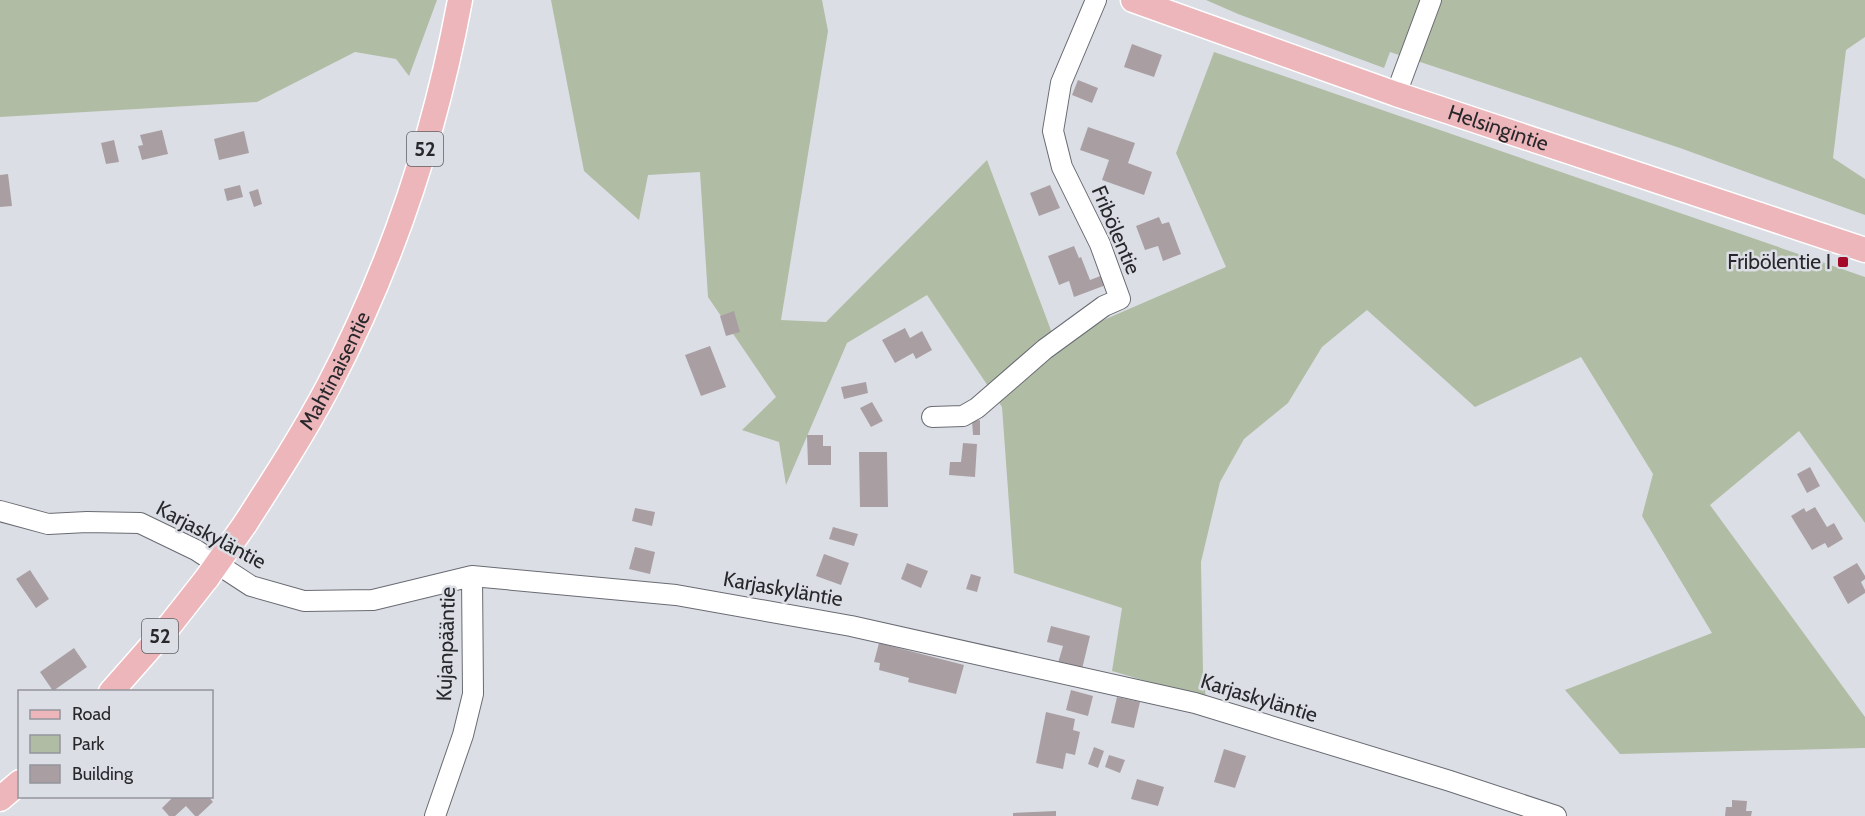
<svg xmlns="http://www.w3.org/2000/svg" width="1865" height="816" font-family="Cabin,sans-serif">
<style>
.green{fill:#b0bda4}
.building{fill:#a99fa3}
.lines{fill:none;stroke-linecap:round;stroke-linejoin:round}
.minor-casing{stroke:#696b73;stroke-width:22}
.major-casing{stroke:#fff;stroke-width:27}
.minor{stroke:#fff;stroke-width:20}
.major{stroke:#edb6ba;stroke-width:24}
.major-bridge-casing{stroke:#fff;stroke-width:27;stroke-linecap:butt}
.major-bridge{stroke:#edb6ba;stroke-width:24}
.poi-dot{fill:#a50928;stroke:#dcdee6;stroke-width:2}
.labels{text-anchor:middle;stroke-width:5;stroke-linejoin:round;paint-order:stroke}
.shield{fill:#dcdee6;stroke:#5e5f64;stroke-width:1.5}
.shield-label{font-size:20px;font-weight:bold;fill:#28282c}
.street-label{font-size:21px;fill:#28282c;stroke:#dcdee6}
.poi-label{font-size:21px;fill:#28282c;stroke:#dcdee6;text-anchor:end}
</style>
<rect width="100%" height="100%" fill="#dcdee6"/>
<path class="green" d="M0 0H437L409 76 396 59 355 52 257 102 0 117Z
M551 0H822L828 31 781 320 826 322 987 160 1055 341 1226 267 1176 153 1214 52 1865 277V523L1799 431 1710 505 1865 717V748L1620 754 1565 690 1712 633 1642 516 1653 474 1581 357 1475 407 1367 310 1322 347 1288 403 1244 439 1220 482 1201 562 1203 672 1206 699 1112 671 1122 608 1014 573 1002 407 927 295 847 343 786 485 779 442 742 430 776 397 708 297 700 172 648 175 639 220 584 171Z
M1206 0H1865V37L1846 50 1833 158 1865 179V215L1680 148 1390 52 1384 68 1238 14Z"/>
<path class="building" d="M1132 44 1162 55 1154 77 1124 67Z
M1078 80 1098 88 1092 103 1072 95Z
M1088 127 1135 143 1128 163 1152 172 1144 195 1102 180 1109 160 1080 150Z
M162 130 168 154 142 160 138 146 143 145 140 135Z
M244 131 249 153 219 160 214 139Z
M114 140 119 162 106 164 101 143Z
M8 174 12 206 0 207V175Z
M240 185 243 197 227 201 224 189Z
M1050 185 1060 208 1039 216 1030 193Z
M258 189 262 204 254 207 249 192Z
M1159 217 1162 224 1169 222 1181 254 1163 261 1158 246 1145 250 1136 226Z
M1074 246 1079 258 1081 257 1090 280 1103 275 1106 285 1074 297 1069 281 1059 285 1048 256Z
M734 311 740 332 726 336 720 316Z
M905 328 910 338 922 331 932 350 916 359 913 353 895 363 882 340Z
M710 346 726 387 701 396 685 355Z
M866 382 868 393 844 399 841 387Z
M872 402 883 421 871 427 860 408Z
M980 420V435H973L972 421Z
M807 435H823V446H831V465H808Z
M963 443 977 444 975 477 949 475 950 462H961Z
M859 452H887L888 507H860Z
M1810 467 1820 486 1807 493 1797 474Z
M1815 507 1827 527 1834 523 1843 539 1828 548 1825 543 1812 550 1791 516 1804 508 1806 512Z
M635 508 655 512 652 526 632 521Z
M833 527 858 534 854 546 829 539Z
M635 547 655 552 650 574 629 569Z
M824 554 849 563 841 585 816 576Z
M907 563 928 571 921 588 901 579Z
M1857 563 1865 576V579L1861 582 1865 590V593L1848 604 1833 577Z
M30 570 49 599 36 608 16 579Z
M971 574 981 577 977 592 966 589Z
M1051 626 1090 636 1082 669 1058 663 1063 646 1047 642Z
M879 643 964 665 956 694 908 682 909 678 879 670 880 663 874 662Z
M74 648 87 667 53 691 40 672Z
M1071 690 1093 696 1088 716 1066 710Z
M1117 697 1140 702 1134 728 1111 723Z
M1046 712 1075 719 1073 730 1080 732 1075 755 1066 753 1063 769 1036 763Z
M1094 747 1104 751 1098 768 1088 764Z
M1224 749 1246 756 1235 788 1214 782Z
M1109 755 1125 760 1120 773 1105 767Z
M1137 779 1164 787 1158 806 1131 799Z
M174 796H208L213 802 198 816H195L186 806 175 816H169L162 808Z
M1732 800 1747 801 1746 811H1752L1751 816H1725L1726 807H1732Z
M1056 811V816H1013V813Z"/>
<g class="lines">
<g class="minor-casing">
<path id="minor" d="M1396 94 1431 0
M932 417 963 416 977 408 1045 349 1104 306 1120 299 1100 244 1062 167 1053 131 1061 83 1096 0
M0 511 48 524 87 522 140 523 196 550 251 586 304 601 373 600 472 576 676 595 851 626 1195 703 1450 781 1556 816
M435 816 463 735 473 694 472 576"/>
</g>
<g class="major-casing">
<g id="major">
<path id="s1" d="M1133 0 1396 94 1865 250"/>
<path id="s2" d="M245 524C274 479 303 434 328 387 392 265 435 135 460 0"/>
<path d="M111 692 170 625 207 578"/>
<path d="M0 799 20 782"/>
</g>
</g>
<use href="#minor" class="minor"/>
<use href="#major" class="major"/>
<g class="major-bridge-casing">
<path id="major-bridge" d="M207 578 245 524"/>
</g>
<use href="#major-bridge" class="major-bridge"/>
</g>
<rect class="poi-dot" x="1837" y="256" width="12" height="12" rx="3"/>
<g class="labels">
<g class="shield">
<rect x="407" y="132" width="36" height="34" rx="4.5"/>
<rect x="142" y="619" width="36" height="34" rx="4.5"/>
</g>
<g class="shield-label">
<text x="425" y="156">52</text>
<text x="160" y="643">52</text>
</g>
<g class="street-label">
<text dy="7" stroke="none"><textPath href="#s1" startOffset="387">Helsingintie</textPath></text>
<text transform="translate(1116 230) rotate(67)" y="7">Fribölentie</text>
<text dy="7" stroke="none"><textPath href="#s2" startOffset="178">Mahtinaisentie</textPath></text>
<text transform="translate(211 535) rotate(28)" y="7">Karjaskyläntie</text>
<text transform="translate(783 589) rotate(10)" y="7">Karjaskyläntie</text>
<text transform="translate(446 644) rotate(-88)" y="7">Kujanpääntie</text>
<text transform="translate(1259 698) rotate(17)" y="7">Karjaskyläntie</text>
</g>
<g class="poi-label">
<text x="1831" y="269">Fribölentie I</text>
</g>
</g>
<rect x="18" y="690" width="195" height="108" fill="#dcdee6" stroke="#94959c" stroke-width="1.5"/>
<rect x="30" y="710" width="30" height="9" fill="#edb6ba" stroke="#94959c" stroke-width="1.5"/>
<text x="72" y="720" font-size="18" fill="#28282c">Road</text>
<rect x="30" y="735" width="30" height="18" fill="#b0bda4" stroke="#94959c" stroke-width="1.5"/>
<text x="72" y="750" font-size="18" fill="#28282c">Park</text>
<rect x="30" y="765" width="30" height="18" fill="#a99fa3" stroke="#94959c" stroke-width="1.5"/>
<text x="72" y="780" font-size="18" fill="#28282c">Building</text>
</svg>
